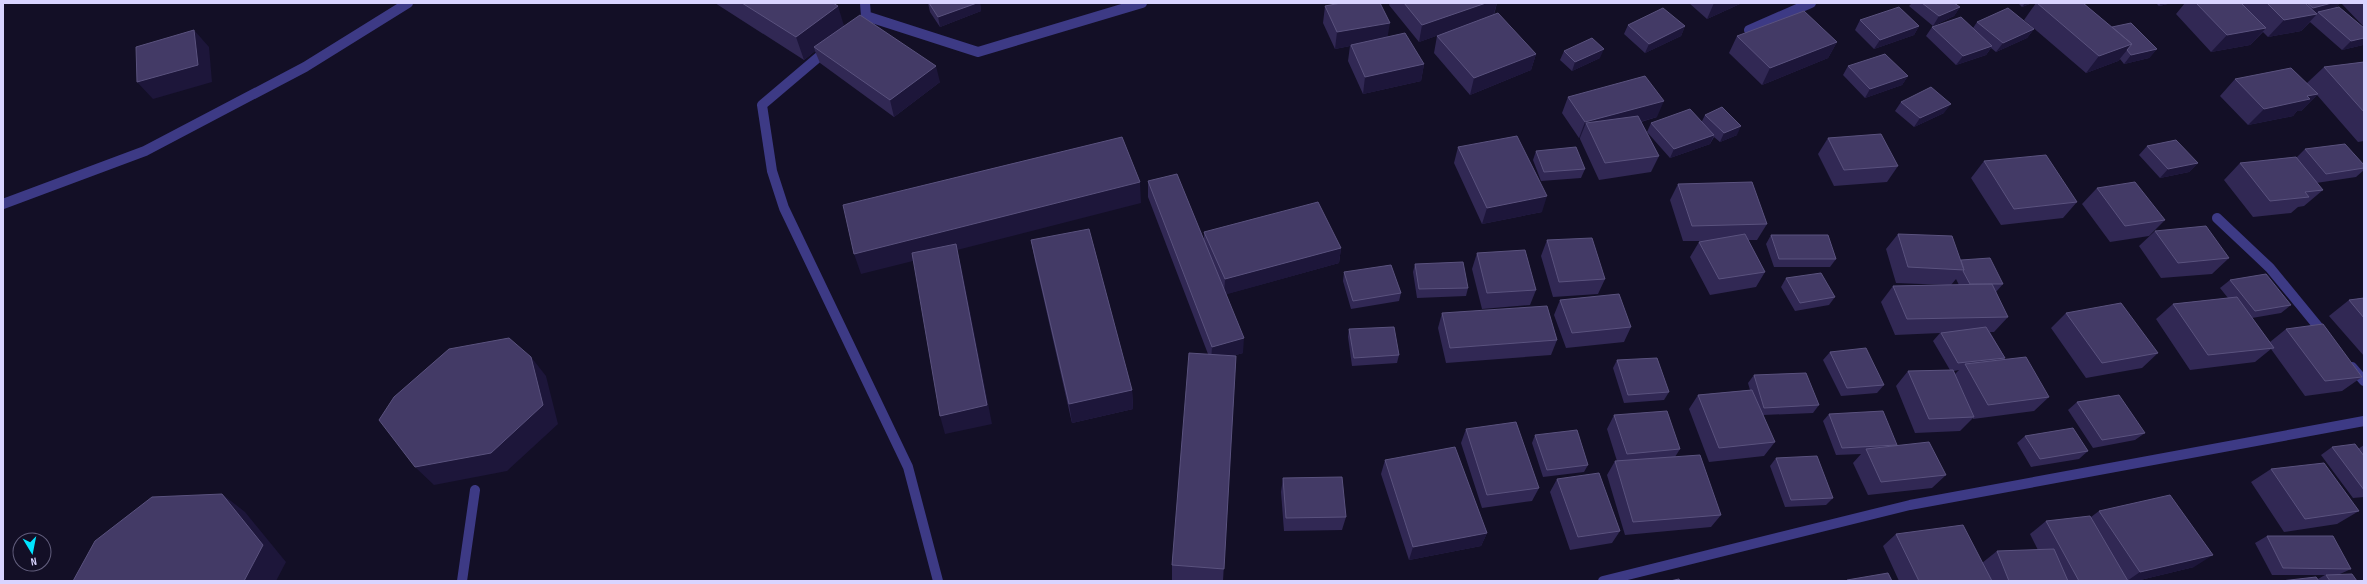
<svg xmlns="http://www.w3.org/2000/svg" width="2367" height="584" font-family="'Sofia Sans Condensed',sans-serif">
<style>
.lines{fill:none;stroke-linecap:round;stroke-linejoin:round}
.minor{stroke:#3d3a85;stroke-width:10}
.wall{fill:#312854;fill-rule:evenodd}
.shaded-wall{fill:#1d163a}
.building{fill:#433a66;stroke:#5a527e}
</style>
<rect width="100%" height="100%" fill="#130f26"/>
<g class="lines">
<path class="minor" d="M865 3 866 16
M866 16 978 52 1142 3
M1749 30 1811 3
M828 49 762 105 772 171 784 208 908 467 938 581
M3 204 145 151 305 67 408 3
M2217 218 2270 268 2325 335
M2352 367 2364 381
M462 581 475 490
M1603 581 1910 505 2364 421"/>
</g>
<path class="wall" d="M715 3H833L844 26 940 82 894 117 820 63 815 51 804 60Z
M928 3H980L981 11 940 27 930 12Z
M1390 3H1497L1494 15 1536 54 1531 70 1470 95 1434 53 1437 36 1475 22 1419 42 1389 5Z
M1689 3H1742L1707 19Z
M1912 3H1954L1960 7 1954 16 1933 26 1909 6Z
M2018 3H2032L2022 7Z
M2036 3H2083L2112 27 2157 49 2149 58 2124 64 2120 59 2118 61 2086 73 2024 20Z
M2156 3H2172L2159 6Z
M2185 3H2340L2335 8 2364 28V44L2363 45 2342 50 2310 22 2301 31 2268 37 2263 32 2250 45 2211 52 2176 14Z
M2341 3H2364V27Z
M1325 6 1387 37 1424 64 1421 81 1363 94 1348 61 1350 46 1335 49 1323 23Z
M1860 20 1919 26 1914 35 1874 49 1855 30Z
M1977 22 2034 29 2027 38 1996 52 1991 48 1986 55 1956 65 1926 36 1932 27 1973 28Z
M1628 25 1685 26 1681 36 1645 53 1624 34Z
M1737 36 1837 42 1828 58 1762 85 1729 53Z
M1564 51 1600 58 1572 71 1560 60Z
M2364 62V141L2358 142 2317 95 2301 111H2297L2293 116 2248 125 2220 96 2235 79 2307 83 2324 67Z
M1848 66 1908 76 1902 85 1865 98 1843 75Z
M1568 97 1657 117 1641 122 1659 156 1651 172 1599 180 1580 139V138H1579L1562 113Z
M1901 102 1944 113 1914 127 1895 111Z
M1705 115 1737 135 1720 142 1714 137 1710 144 1670 158 1647 132 1651 123 1702 121Z
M1828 138 1898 166 1887 182 1834 186 1818 154Z
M2147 146 2198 163 2189 172 2160 178 2139 155Z
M1458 147 1542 212 1482 224 1454 163Z
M2305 149 2364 165V170L2356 177 2316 183 2323 190 2304 206 2298 207 2291 213 2253 217 2224 180 2240 163 2296 158Z
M1536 151 1585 169 1581 178 1541 181 1533 160Z
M1984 161 2077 202 2063 218 2001 225 1971 178Z
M1148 181 1204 241V232L1341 248 1339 263 1226 294 1243 353 1232 356H1236L1223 581H1172V565L1208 354 1148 197Z
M1678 184 1767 224 1757 240H1748L1765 272 1756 287 1710 295 1690 257 1699 242 1703 241H1683L1670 200Z
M2097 188 2165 220 2149 236 2110 242 2082 204Z
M2155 231 2229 258 2212 274 2161 278 2139 246Z
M1898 234 1961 260 2003 284 1996 292 2008 317 1994 332H1990L2005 358 2003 360 2049 397 2034 411 1973 419V418L1960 431 1915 433 1896 386 1908 371 1950 370 1933 341 1940 333 1895 335 1881 302 1893 286 1947 285 1896 283 1886 249ZM1956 279 1959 285H1951ZM1959 370 1955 374 1954 371Z
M1771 235 1836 259 1830 267H1774L1766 244Z
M1031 240 1132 390 1133 409 1072 423 1035 261Z
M1547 240 1605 279 1598 294 1553 297 1541 256Z
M1477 253 1536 290 1530 305 1482 309 1472 269Z
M1415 264 1468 288 1466 296 1417 298 1413 272Z
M1344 272 1401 293 1399 301 1351 309 1343 281Z
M1786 278 1835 297 1829 305 1795 311 1781 287Z
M2230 280 2291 305 2281 313 2252 318 2270 342 2286 329 2362 377 2342 391 2305 396 2271 349 2255 362 2190 370 2156 319 2173 304 2228 298 2220 288Z
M2364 298V356L2329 316 2349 300Z
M1560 300 1631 327 1624 342 1566 348 1554 315Z
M1442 313 1557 340 1551 355 1446 363 1438 328Z
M2066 313 2158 353 2142 368 2086 378 2051 328Z
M1349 329 1399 355 1397 363 1352 366 1348 337Z
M1830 352 1884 385 1877 393 1841 396 1823 360Z
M1617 360 1669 392 1664 400 1624 403 1613 368Z
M1754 375 1819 405 1813 413 1763 415 1775 442 1764 456 1709 462 1689 409 1698 395 1750 390 1748 383Z
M2077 402 2145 433 2135 440 2093 448 2068 410Z
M1829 414 1897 445 1946 475 1932 488 1868 495 1853 463 1861 454 1836 455 1823 421Z
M1614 415 1680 449 1675 457 1721 515 1711 527 1625 535 1607 475 1615 461H1617L1607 429Z
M1466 429 1539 488 1532 501 1482 508 1461 443Z
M1535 435 1588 465 1584 472 1543 477 1532 443Z
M2025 436 2088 451 2079 459 2031 467 2017 443Z
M2364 445V497L2353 498 2321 455 2332 447 2358 449Z
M1776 458 1833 498 1826 505 1785 507 1770 466Z
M1385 460 1487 533 1481 546 1409 560 1381 474Z
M2271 469 2359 511 2337 524 2284 532 2251 482Z
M1283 478 1346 517 1342 530 1284 531 1281 492Z
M1557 479 1620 531 1612 543 1570 550 1550 492Z
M2099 511 2194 567 2136 581H1899L1883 546 1896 534 1982 563 1997 551 2038 550 2030 534 2046 521 2091 517Z
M2267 536 2351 569 2340 574 2357 581H2281L2318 579 2325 575H2272L2255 543Z"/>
<path class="shaded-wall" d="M977 3H980L981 11 940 27 938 17Z
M1486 3H1497L1493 16 1419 42 1422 25Z
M1714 3H1742L1707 19Z
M2025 3H2032L2022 7Z
M2161 3H2172L2159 6Z
M2332 3H2340L2334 9 2318 12 2316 14H2317L2301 31 2268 37 2284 20 2305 16 2313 8Z
M838 6 845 29 814 47 815 51 804 60 796 37Z
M1960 7 1954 16 1933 26 1939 16Z
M1390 23 1387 40 1351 45 1350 46 1335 49 1337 32Z
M1685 26 1681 36 1645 53 1649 44Z
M1919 26 1914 35 1874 49 1880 40Z
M2266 28 2250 45 2211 52 2227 35Z
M2034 29 2027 38 1996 52 2003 43Z
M194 30 209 47 212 82 153 99 137 82Z
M2364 38V44L2363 45 2342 50 2351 41Z
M1837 42 1828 58 1762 85 1770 68Z
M2132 44 2118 61 2086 73 2099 56Z
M1992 46 1986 55 1956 65 1963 56Z
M1604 49 1600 58 1572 71 1575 62Z
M2157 49 2149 58 2124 64 2131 55Z
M1536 54 1531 70 1470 95 1474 78Z
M1424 64 1421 81 1363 94 1365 77Z
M936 66 940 82 894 117 890 100Z
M1908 76 1902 85 1865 98 1870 89Z
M2318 94 2301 111H2297L2293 116 2248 125 2264 109 2307 96Z
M1664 101 1657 117 1592 135 1586 123 1580 138H1579L1585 122Z
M1951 104 1944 113 1914 127 1920 118Z
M1741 126 1737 135 1720 142 1724 133Z
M1714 135 1710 144 1670 158 1674 149Z
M2198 163 2189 172 2160 178 2168 169Z
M1140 182 1141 203 957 250 961 265 992 424 945 434 940 416 957 250 861 274 854 254Z
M1547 196 1542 212 1482 224 1487 208Z
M1341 248 1339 263 1224 295 1225 279Z
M1244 338 1243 353 1211 362 1212 347Z
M531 357 546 376 558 424 507 471 434 485 415 467Z
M1132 390 1133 409 1072 423 1069 404Z
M222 494 245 512 286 562 276 581H244Z
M1487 533 1481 546 1409 560 1413 547Z
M2213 555 2194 567 2136 581H2127L2140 572Z"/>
<path class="building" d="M742 3H833L838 6 796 37Z
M929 3H977L938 17Z
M1341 3H1380L1390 23 1337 32 1325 6Z
M1404 3H1486L1422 25Z
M1922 3H1954L1960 7 1939 16Z
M2037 3H2083L2132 44 2099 56Z
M2196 3H2241L2266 28 2227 35Z
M2267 3H2305L2317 14 2284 20Z
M2307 3H2332L2313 8Z
M1899 7 1919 26 1880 40 1860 20Z
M2339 7 2364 28V38L2351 41 2318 12Z
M1663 8 1685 26 1649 44 1628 25Z
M2008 8 2034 29 2003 43 1977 22Z
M1804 11 1837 42 1770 68 1737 36Z
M1498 13 1536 54 1474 78 1437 36Z
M860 15 936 66 890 100 814 47Z
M1961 17 1992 46 1963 56 1932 27Z
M2131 23 2157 49 2131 55 2127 50 2132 44 2112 27Z
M194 30 198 65 137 82 136 47Z
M1405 33 1424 64 1365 77 1351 45Z
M1592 38 1604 49 1575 62 1564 51Z
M1885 54 1908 76 1870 89 1848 66Z
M2364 62V112L2324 67Z
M2291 68 2318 94 2307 96 2310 99 2264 109 2235 79Z
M1645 76 1664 101 1585 122 1568 97Z
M1931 87 1951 104 1920 118 1901 102Z
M1722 107 1741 126 1724 133 1705 115Z
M1690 109 1714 135 1674 149 1651 123Z
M1638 116 1659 156 1605 163 1586 123Z
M1881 134 1898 166 1844 170 1828 138Z
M1517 136 1547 196 1487 208 1458 147Z
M1122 137 1140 182 854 254 843 205Z
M2176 140 2198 163 2168 169 2147 146Z
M2345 144 2364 165V168L2326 174 2305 149Z
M1576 147 1585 169 1544 172 1536 151Z
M2046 155 2077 202 2014 209 1984 161Z
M2296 157 2323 190 2305 192 2309 197 2270 201 2240 163Z
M1177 174 1244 338 1212 347 1148 181Z
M1752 182 1767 224 1692 226 1678 184Z
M2135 182 2165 220 2125 226 2097 188Z
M1318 202 1341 248 1225 279 1204 232Z
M2206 226 2229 258 2178 263 2155 231Z
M1089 229 1132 390 1069 404 1031 240Z
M1745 234 1765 272 1719 279 1699 242Z
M1898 234 1952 236 1964 270 1908 267Z
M1771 235H1828L1836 259H1779Z
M1592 238 1605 279 1559 282 1547 240Z
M956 244 987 405 940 416 912 253Z
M1525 250 1536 290 1487 293 1477 253Z
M1990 258 2003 284H1970L1963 271 1964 270 1961 260Z
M1463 262 1468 288 1419 289 1415 264Z
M1391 265 1401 293 1353 301 1344 272Z
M1821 273 1835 297 1800 303 1786 278Z
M2266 274 2291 305 2255 311 2230 280Z
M1992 284 2008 317 1907 319 1893 286Z
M1619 294 1631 327 1572 333 1560 300Z
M2237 297 2274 348 2208 355 2173 304Z
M2364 298V318L2349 300Z
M2121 303 2158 353 2102 363 2066 313Z
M1547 306 1557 340 1450 348 1442 313Z
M2323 324 2362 377 2325 381 2286 329Z
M1394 327 1399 355 1354 358 1349 329Z
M1986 327 2005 358 1958 363 1941 333Z
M509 338 531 357 543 405 491 453 415 467 379 420 394 397 449 349Z
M1866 348 1884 385 1847 388 1830 352Z
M1189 353 1236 356 1224 569 1172 565Z
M2026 357 2049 397 1988 405 1965 364Z
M1657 358 1669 392 1628 395 1617 360Z
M1953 370 1974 417 1929 419 1908 371Z
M1806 373 1819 405 1764 408 1754 375Z
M1752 390 1775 442 1719 448 1698 395Z
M2119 395 2145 433 2102 440 2077 402Z
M1667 411 1680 449 1627 454 1614 415Z
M1883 411 1897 445 1842 448 1829 414Z
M1516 422 1539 488 1487 495 1466 429Z
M2073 428 2088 451 2040 459 2025 436Z
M1577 430 1588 465 1547 470 1535 435Z
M1929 442 1946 475 1881 482 1866 449Z
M2355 444 2364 456V490L2332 447Z
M1455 447 1487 533 1413 547 1385 460Z
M1700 455 1721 515 1633 522 1615 461Z
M1817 456 1833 498 1791 500 1776 458Z
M2324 463 2359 511 2305 519 2271 469Z
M1599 473 1620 531 1578 537 1557 479Z
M1342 477 1346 517 1286 518 1283 478Z
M222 494 263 545 244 581H73L95 541 152 497Z
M2170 495 2213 555 2140 572 2099 511Z
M2090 516 2128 581H2079L2046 521Z
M1963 525 1992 581H1919L1896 534Z
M2267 536H2333L2351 569 2283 568Z
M2054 549 2068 581H2009L1997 551Z
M1888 573 1892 581H1847V580Z
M2352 574 2357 581H2330L2326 575Z
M2316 577 2319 581H2281Z
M1679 579 1680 581H1670Z"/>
<rect width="2367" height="584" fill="none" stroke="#d9d4ff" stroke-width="8"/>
<g transform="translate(32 552) rotate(170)"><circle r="19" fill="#130f26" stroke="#625e7d"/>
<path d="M0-3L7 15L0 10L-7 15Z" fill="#00e5ff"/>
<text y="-6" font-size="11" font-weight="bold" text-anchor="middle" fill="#d9d4ff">N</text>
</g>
</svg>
